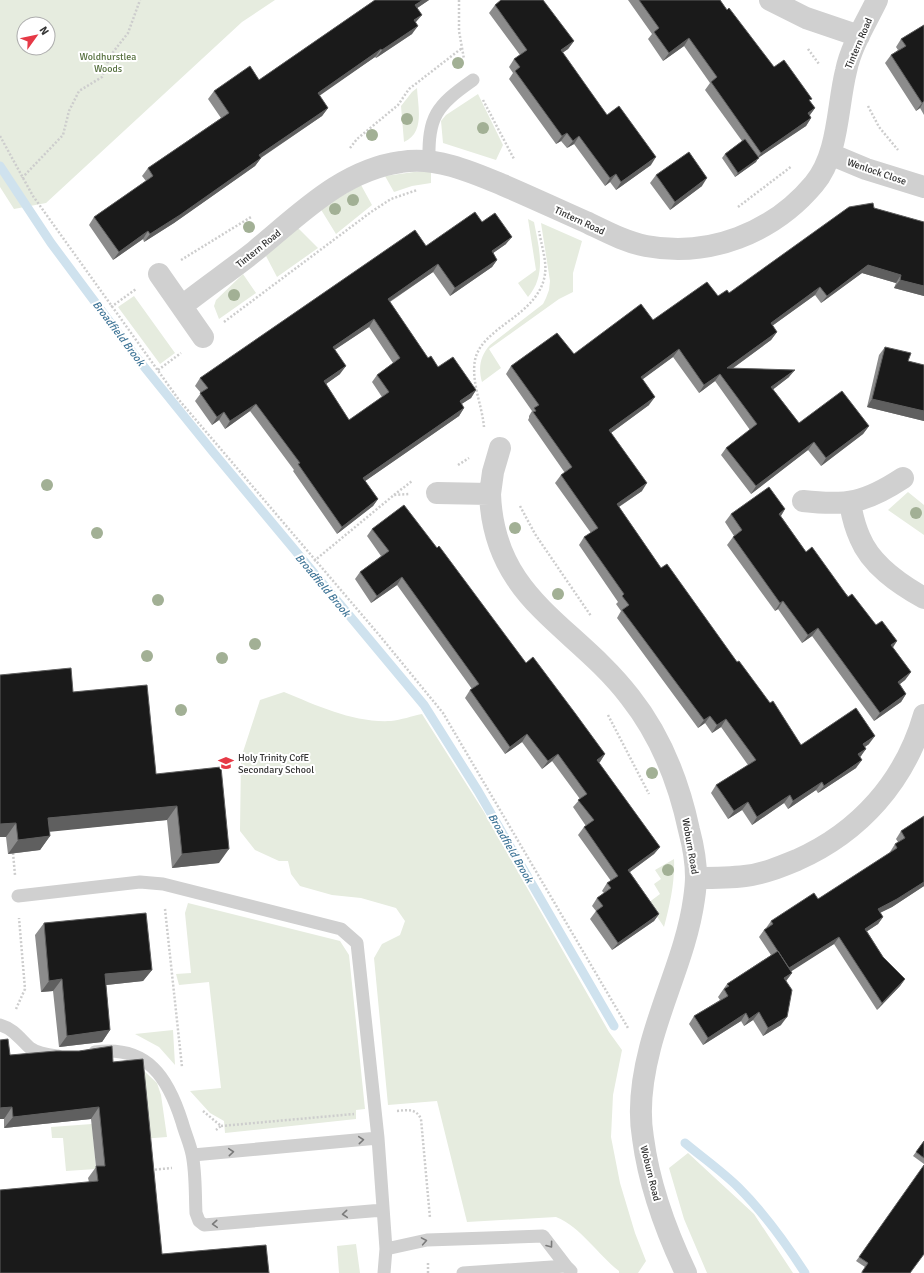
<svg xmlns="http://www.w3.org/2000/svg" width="924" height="1273" font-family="Signika,sans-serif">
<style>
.green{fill:#e6ecdf;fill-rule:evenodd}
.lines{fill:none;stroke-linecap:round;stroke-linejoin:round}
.stream{stroke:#cfe2ee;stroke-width:9}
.path{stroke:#cdcdcd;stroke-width:2.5;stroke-dasharray:2 2;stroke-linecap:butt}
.lane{stroke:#d0d0d0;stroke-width:13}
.street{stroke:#d0d0d0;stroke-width:22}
.tree{fill:#a2b095}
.wall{fill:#8c8c8c;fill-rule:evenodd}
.shaded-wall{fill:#5f5f5f}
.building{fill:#1a1a1a;stroke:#5f5f5f;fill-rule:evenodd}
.oneway{stroke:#7a7a7a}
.labels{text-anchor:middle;stroke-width:4;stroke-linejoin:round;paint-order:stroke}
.street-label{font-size:10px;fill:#333;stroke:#fff}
.park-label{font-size:10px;fill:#56703f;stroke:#fff}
.poi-label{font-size:10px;fill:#333;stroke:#fff;text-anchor:start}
.water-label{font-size:11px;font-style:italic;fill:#3f7597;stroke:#fff}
</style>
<rect width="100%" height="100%" fill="#fff"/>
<path class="green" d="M0 0H275L242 22 46 203 14 209 0 187ZM24 24H48V48H24Z
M417 88C418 107 425 133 404 142L401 106 412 92Z
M478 94 503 145 496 160 443 143 441 121 446 115Z
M414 172H431V183L412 186 394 192 385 176Z
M361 185 372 205 336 234 320 208Z
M528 219 534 222C539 248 547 275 528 297L518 283 536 270Z
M541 223 582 241 573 273V292L559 299 489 349 501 368 482 382C478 368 480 356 490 345L543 304 546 298 549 290 550 281Z
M297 227 318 248 277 277 266 256Z
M243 274 256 293 219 319 214 306 216 300Z
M134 296 175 353 160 364 118 307Z
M908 492 924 505V535L888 510Z
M284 692C318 706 354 723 391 721 401 720 412 716 422 714L484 812 609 1032 622 1050 613 1095 611 1137 620 1183 635 1233 646 1261 638 1273H619V1271C597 1254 581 1227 556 1217L467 1222 437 1101 388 1105 374 958 382 944 400 935 405 921 396 908 361 898 332 895 300 886 291 874 288 861H279L255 850 240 831 241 758 260 700Z
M674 859C675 882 670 904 664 927L648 903 660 894 654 884 661 879 655 870Z
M188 903 340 941 349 955 365 1109 356 1110V1119L225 1133 224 1121 210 1113 190 1091 221 1088 209 982 179 985 176 974 191 973 185 913Z
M173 1030 175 1065 159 1047 135 1034Z
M143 1070 157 1083 161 1095 167 1137 141 1139Z
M92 1124 96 1169 66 1171 63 1138H52L51 1127Z
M688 1153 754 1214 793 1273H707L684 1219 669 1168Z
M356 1244 360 1273H339L337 1246Z"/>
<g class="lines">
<path class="stream" d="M0 166 51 243 133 353 213 452 424 705 478 791 614 1026
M685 1143C703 1158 723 1172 739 1188 765 1214 785 1242 805 1273"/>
<path class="path" d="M459 0V31L464 59
M808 49 819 64
M483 100 514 159
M868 106 879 127 898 150
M0 136 33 196 179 400 380 636 443 713 628 1028
M350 148 357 139 398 105 409 89 462 48
M22 178 63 135 69 111 79 91 102 77 110 56 128 33 140 0
M738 207 792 166
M181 260 251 217
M111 307 136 289
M224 322 371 212 391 199 417 190
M158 370 181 353
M484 427C482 405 471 382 475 360 482 326 539 316 545 274 547 261 541 244 539 231
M458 465 469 458
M394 495 412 481
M520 506 535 534 591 616
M314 561 394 495 410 494
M608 715 649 794
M13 853 15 875
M165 909 182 1067
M16 1009 25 989 19 918
M203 1111 221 1126 216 1130
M397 1111C407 1110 416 1108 421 1119L430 1218
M221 1126 354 1114
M151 1170 172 1168
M428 1263V1273"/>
<path class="lane" d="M429 162C428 116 436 106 473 80
M18 896 140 882 163 884 341 929 357 943 378 1138 386 1249 384 1273
M0 1025C14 1029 20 1039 30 1048 38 1054 49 1055 58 1056
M95 1052C148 1045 168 1078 182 1122 185 1133 190 1144 192 1154 196 1173 195 1194 196 1213L199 1221 204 1225 383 1210
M193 1155 378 1138
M386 1249 427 1240 543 1236 566 1266
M463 1273 566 1266 571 1271"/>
<path class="street" d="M770 0 806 18 859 36
M830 154 866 169 924 187
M159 274 203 337
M182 306C206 287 231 270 255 251 299 215 342 170 401 162 436 156 472 172 503 185 531 197 559 210 586 222 605 231 625 242 646 246 709 258 773 233 814 184 839 154 837 107 846 71 851 46 866 23 877 0
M437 493 490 494 493 472 500 448
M490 494C494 600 574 624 630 697 660 735 679 783 689 830 693 845 696 862 696 877 696 884 695 892 694 899 687 950 663 997 650 1048 643 1075 638 1109 643 1138 649 1184 666 1231 686 1273
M803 501C847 506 865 503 903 478
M850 503C852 515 855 527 860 538 871 565 899 584 924 598
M696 878C713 878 729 878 745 876 763 874 780 867 797 860 860 832 905 781 924 715"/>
</g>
<g class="tree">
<circle cx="458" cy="63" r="6"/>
<circle cx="407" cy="119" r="6"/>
<circle cx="483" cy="128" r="6"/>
<circle cx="372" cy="135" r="6"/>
<circle cx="353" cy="200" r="6"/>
<circle cx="335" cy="209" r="6"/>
<circle cx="249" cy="227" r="6"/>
<circle cx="234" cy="295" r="6"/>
<circle cx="47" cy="485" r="6"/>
<circle cx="916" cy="513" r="6"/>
<circle cx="515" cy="528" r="6"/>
<circle cx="97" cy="533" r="6"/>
<circle cx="558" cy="594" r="6"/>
<circle cx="158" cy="600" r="6"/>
<circle cx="255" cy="644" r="6"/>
<circle cx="147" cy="656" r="6"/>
<circle cx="222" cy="658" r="6"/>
<circle cx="181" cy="710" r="6"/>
<circle cx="652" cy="773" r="6"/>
<circle cx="668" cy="870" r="6"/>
</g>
<path class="wall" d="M375 0H429L417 8 416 22 412 34 376 58 375 57 319 95 328 108 322 116 261 158 255 166 174 223 144 242 143 239 113 260 89 225 94 217 146 181 142 176 148 168 221 118 208 99 214 91 259 80Z
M628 0H720L727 10 774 67 810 101 815 108 810 115 811 118 806 126 758 158 756 162 735 177 722 158 725 154 742 141 705 90 710 83 684 46 663 61 648 39 652 34Z
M495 5 574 41 568 49 562 53 607 115 651 165 616 190 610 182 605 186 574 144 567 148 561 141 556 144 509 79 513 73 509 67 514 59 520 55 489 13Z
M924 25V115L920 108 916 111 885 63 891 55 898 50 896 47 901 39Z
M656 175 702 186 670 210 650 183Z
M874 208 924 222V296L894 288 896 283 862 273 821 303 815 295 772 326 777 332 771 340 732 369 789 377 773 389 799 423 869 426 863 434 821 466 808 450 751 494 721 455 726 448 750 430 715 381 699 393 673 357 642 379 649 405 611 433 642 491 619 507 661 568 737 662 801 745 869 744 865 747 861 756 860 757 856 768 818 793 816 790 788 809 784 803 752 825 742 810 728 819 711 793 716 785 748 765 721 727 712 733 705 723 698 728 617 618 621 611 616 604 618 602 579 545 584 537 591 533 555 483 561 475 565 473 528 420 529 418V416L532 411 506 374 511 366 574 354 653 320 718 296 729 293Z
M482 222 506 244 493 253 497 260 492 267 450 296 433 272 390 302 428 358 438 367 476 390 471 398 461 404 464 408 459 416 365 481 378 499 373 506 337 534 293 471 294 470 250 411 225 429 219 420 212 425 195 401 201 393 195 386 200 378 426 246ZM369 327 393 363 377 375 372 382 382 397 349 420 326 384 340 374 334 350Z
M885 347 908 361 924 365V421L867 407 879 355Z
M785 509 781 516 806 552 876 625 911 672 905 680 900 684 906 694 901 702 874 721 812 636 802 643 778 609 775 611 727 545 733 537 734 536 725 522 731 514Z
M372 529 437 548 526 663 605 754 599 763 660 847 654 854 630 872 659 914 654 921 612 950 590 919 596 911 592 906 597 898 604 893 602 891 607 883 611 881 578 835 584 827 586 826 573 807 580 799 552 761 542 769 522 742 505 754 465 698 470 690 472 689 397 585 371 603 355 579 360 572 381 556 367 536Z
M0 675 73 692 156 774 219 863 172 868 167 820 50 831V836L40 850 8 854 6 837H0Z
M924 816V886L892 907 880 913 883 917 878 924 867 931 883 957 905 979 900 986 877 1010 834 944 790 971 792 973 786 981 781 1025 763 1036 753 1020 744 1026 741 1021 703 1045 689 1024 694 1016 720 1000 718 997 727 984 771 955 759 937 764 930 766 928 771 921 818 899 891 853 890 852 895 844 898 842 896 839 901 831Z
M44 923 152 970 143 981 106 985 110 1030 102 1042 59 1047 53 991 41 992 35 935Z
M10 1055 113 1062 162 1254 0 1273 89 1182 88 1178 96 1167 91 1119 4 1128V1119Z
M924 1141V1164L913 1156Z
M859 1257 911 1273H861L865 1267 856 1261Z"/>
<path class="shaded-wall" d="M423 0H429L410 13 415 5Z
M422 15 416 22 408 28 414 20Z
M418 26 412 34 376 58 382 50Z
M689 38 684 46 663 61 669 53Z
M574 41 568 49 555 58 561 50Z
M381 49 375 57 312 101 318 93Z
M924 101 920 108 916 111 922 103Z
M328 108 322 116 253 163 259 155Z
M815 108 809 116 808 113Z
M811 118 806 126 758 158 756 162 735 177 738 173 756 160 761 153Z
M567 133 561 141 556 144 562 136Z
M579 136 574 144 567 148 573 141Z
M656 157 651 165 616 190 621 182Z
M261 158 255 166 174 223 144 242 150 234Z
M616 174 610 182 605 186 610 178Z
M707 178 702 186 670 210 675 202Z
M148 231 143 239 113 260 119 252Z
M512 237 506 244 486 258 492 251Z
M497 260 492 267 450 296 455 288Z
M438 264 433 272 383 306 388 299Z
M868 265 901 275 896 283 862 273 821 303 827 296Z
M900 280 924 286V296L894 288Z
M820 287 815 295 765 331 771 323Z
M374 319 369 327 327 355 333 347Z
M777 332 771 340 722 376 727 368Z
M679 349 673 357 635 385 641 377Z
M346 366 340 374 319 389 324 381Z
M795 370 789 377 766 395 771 387Z
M720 374 715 381 699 393 704 385Z
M476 390 471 398 454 409 460 401Z
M655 397 649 405 604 438 609 430Z
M872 399 924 411V421L867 407Z
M256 404 250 411 225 429 230 421Z
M464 408 459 416 358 486 363 478Z
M224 412 219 420 212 425 217 417Z
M869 426 863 434 821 466 826 458Z
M814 442 808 450 751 494 756 486Z
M647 483 642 491 611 512 617 504Z
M378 499 373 506 337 534 342 527Z
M785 509 780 517 779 514Z
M402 577 397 585 371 603 377 596Z
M783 601 778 609 775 611 780 603Z
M818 628 812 636 802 643 808 635Z
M897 641 892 649 891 645Z
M911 672 905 680 892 690 898 682Z
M906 694 901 702 874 721 880 713Z
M710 716 705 723 698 728 704 720Z
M726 719 721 727 712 733 717 725Z
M527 734 522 742 505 754 510 747Z
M875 736 869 744 857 752 863 744Z
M866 749 861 756 853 762 858 754Z
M558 754 552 761 542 769 548 761Z
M605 754 600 762 592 768 597 760Z
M862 760 856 768 818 793 824 786Z
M822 782 816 790 788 809 793 801Z
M790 795 784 803 752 825 757 817Z
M748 802 742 810 728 819 734 811Z
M177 806 167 820 38 833 48 818Z
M16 823 6 837H0V824Z
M50 836 40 850 8 854 18 840Z
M660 847 654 854 623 877 628 870Z
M229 849 219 863 172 868 182 854Z
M924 882V886L892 907 873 916 878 909Z
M659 914 654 921 612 950 618 943Z
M883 917 878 924 860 936 865 929Z
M839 937 834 944 784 976 789 968Z
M152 970 143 981 97 986 105 974Z
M792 973 786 981 784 978Z
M62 979 53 991 41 992 49 981Z
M905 979 900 986 877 1010 882 1003Z
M759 1012 753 1020 744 1026 749 1019Z
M746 1013 741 1021 703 1045 708 1038Z
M787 1017 781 1025 763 1036 768 1028Z
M110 1030 102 1042 59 1047 67 1036Z
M12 1107 4 1119H0V1108Z
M99 1107 91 1119 4 1128 13 1117Z"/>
<path class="building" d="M375 0H423L415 5 422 15 414 20 418 26 382 50 381 49 318 93 328 108 259 155 261 158 180 215 150 234 148 231 119 252 94 217 153 176 148 168 229 113 214 91 250 66 259 80Z
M501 0H543L574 41 561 50 585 84 607 115 619 106 656 157 621 182 616 174 610 178 579 136 573 141 567 133 562 136 515 71 520 67 514 59 527 50 495 5Z
M639 0H720L727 10 729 8 774 67 784 60 812 99 809 100 815 108 808 113 811 118 761 153 711 82 717 77 689 38 669 53 654 32 659 28Z
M924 25V101L922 103 891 55 906 46 901 39Z
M745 139 759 158 738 173 725 154Z
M689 152 707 178 675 202 656 175Z
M873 203 874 208 924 222V286L900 280 901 275 868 265 827 296 820 287 771 323 777 332 727 368 795 370 771 387 799 423 842 391 869 426 826 458 814 442 756 486 726 448 757 424 720 374 704 385 679 349 641 377 655 397 609 430 647 483 617 504 661 568 667 564 737 662 739 661 770 703 773 701 801 745 856 708 875 736 863 744 866 749 858 754 862 760 824 786 822 782 793 801 790 795 757 817 748 802 734 811 716 785 756 760 726 719 717 725 710 716 704 720 622 610 629 605 622 596 624 594 584 537 598 528 561 475 572 467 533 412 536 411 534 408 539 405 511 366 557 333 574 354 641 304 653 320 707 282 718 296 727 290 729 293 849 207Z
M475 212 482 222 495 213 512 237 492 251 497 260 455 288 438 264 388 299 428 358 431 356 438 367 453 357 476 390 460 401 464 408 363 478 378 499 342 527 298 464 300 463 256 404 230 421 224 412 217 417 200 393 208 388 200 378 415 230 426 246ZM374 319 400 358 377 375 389 392 349 420 324 381 346 366 333 347Z
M885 347 911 353 908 361 924 365V411L872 399Z
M769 487 785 509 779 514 806 552 812 547 848 597 852 594 876 625 882 621 897 641 891 645 911 672 898 682 906 694 880 713 818 628 808 635 783 601 780 603 733 537 742 530 731 514Z
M404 505 437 548 439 546 526 663 533 657 575 713 605 754 597 760 660 847 628 870 659 914 618 943 596 911 603 906 597 898 611 888 607 883 618 876 584 827 594 820 578 800 587 794 558 754 548 761 527 734 510 747 470 690 479 684 402 577 377 596 360 572 389 551 372 529Z
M71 668 73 692 147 685 156 774 221 767 229 849 182 854 177 806 48 818 50 836 18 840 16 823 0 824V675Z
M924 816V882L897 899 878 909 883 917 865 929 883 957 905 979 882 1003 839 937 789 968 764 930 773 924 771 921 814 893 818 899 897 848 895 844 905 838 901 831Z
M146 913 152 970 105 974 110 1030 67 1036 62 979 49 981 44 923Z
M778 951 792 973 784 978 792 990 787 1017 768 1028 759 1012 749 1019 746 1013 708 1038 694 1016 728 996 724 989 729 986 727 984Z
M8 1039 10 1055 56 1051H79L112 1046 113 1062 143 1059 162 1254 266 1245 269 1273H0V1190L98 1181 96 1166H105L99 1107 13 1117 12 1107 0 1108V1040Z
M924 1141V1158L916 1152Z
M924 1165V1254L910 1273H863L862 1272 868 1263 859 1257Z"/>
<defs><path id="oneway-chevron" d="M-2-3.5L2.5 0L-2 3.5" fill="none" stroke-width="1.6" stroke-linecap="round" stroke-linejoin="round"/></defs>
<g class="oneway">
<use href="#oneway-chevron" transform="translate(361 1140) rotate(-5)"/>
<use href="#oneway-chevron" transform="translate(231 1152) rotate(-5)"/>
<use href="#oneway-chevron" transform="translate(345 1214) rotate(175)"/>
<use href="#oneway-chevron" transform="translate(215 1224) rotate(176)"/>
<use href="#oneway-chevron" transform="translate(424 1241) rotate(-10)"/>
<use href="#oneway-chevron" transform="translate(550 1245) rotate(53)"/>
</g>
<defs>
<g id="school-bare" transform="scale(1.2)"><path d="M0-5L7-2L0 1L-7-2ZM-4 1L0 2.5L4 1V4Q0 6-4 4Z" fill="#e63946" stroke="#fff" stroke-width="2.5" paint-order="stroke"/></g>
</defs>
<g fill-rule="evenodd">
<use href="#school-bare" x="226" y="763"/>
</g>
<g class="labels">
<g class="street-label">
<text transform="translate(858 43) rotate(-67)" y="4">Tintern Road</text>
<text transform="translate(877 171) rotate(19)" y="4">Wenlock Close</text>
<text transform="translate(580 220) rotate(25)" y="4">Tintern Road</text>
<text transform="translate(258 248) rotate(-39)" y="4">Tintern Road</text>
<text transform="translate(691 846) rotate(80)" y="4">Woburn Road</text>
<text transform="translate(651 1173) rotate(76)" y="4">Woburn Road</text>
</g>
<g class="park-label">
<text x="108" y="60">Woldhurstlea<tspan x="108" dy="12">Woods</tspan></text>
</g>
<g class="poi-label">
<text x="238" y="761">Holy Trinity CofE<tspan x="238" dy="12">Secondary School</tspan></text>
</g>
<g class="water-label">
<text transform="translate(119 333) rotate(53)" y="4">Broadfield Brook</text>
<text transform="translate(323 585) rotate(50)" y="4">Broadfield Brook</text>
<text transform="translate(511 848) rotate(60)" y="4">Broadfield Brook</text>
</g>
</g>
<g transform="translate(36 36) rotate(57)"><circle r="19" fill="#ffffff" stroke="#adadad"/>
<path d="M0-3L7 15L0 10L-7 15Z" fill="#e63946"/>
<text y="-6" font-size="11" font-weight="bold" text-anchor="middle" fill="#333333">N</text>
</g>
</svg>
